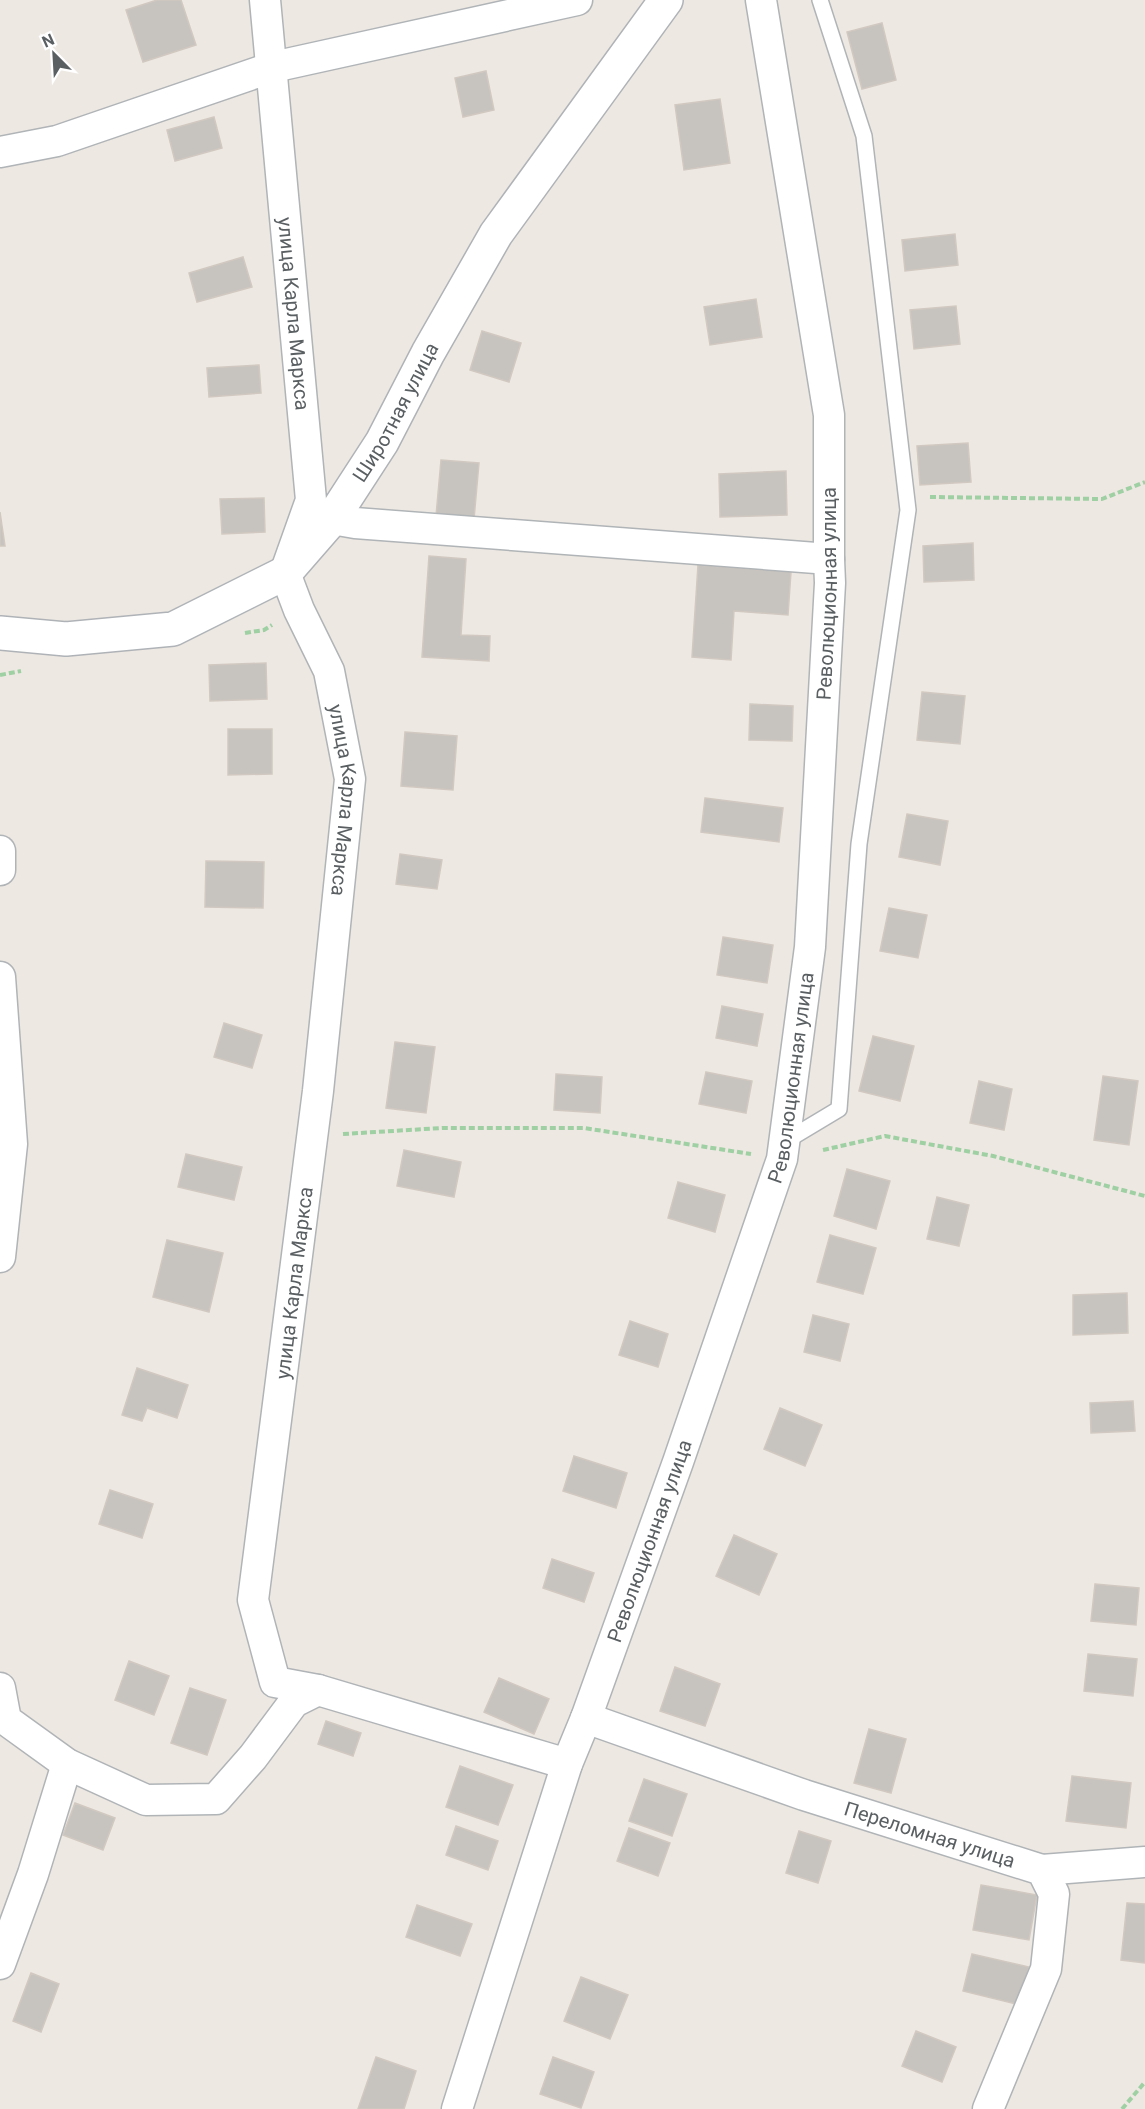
<svg xmlns="http://www.w3.org/2000/svg" width="1145" height="2109" font-family="Roboto,sans-serif">
<style>
.building{fill:#c7c3be;stroke:#d1c9c1;stroke-width:1.5}
.lines{fill:none;stroke-linecap:round;stroke-linejoin:round}
.service-casing{stroke:#b0b4b7;stroke-width:18}
.minor-casing{stroke:#b0b4b7;stroke-width:33}
.secondary-casing{stroke:#afb3b7;stroke-width:36}
.path{stroke:#9fd0a3;stroke-width:4;stroke-dasharray:6 3;stroke-linecap:butt}
.service{stroke:#fff;stroke-width:15}
.minor{stroke:#fff;stroke-width:30}
.secondary{stroke:#fff;stroke-width:33}
.labels{text-anchor:middle;stroke-width:4.5;stroke-linejoin:round;paint-order:stroke}
.street-label{font-size:20px;fill:#5a5f62;stroke:#fff}
</style>
<rect width="100%" height="100%" fill="#ede8e2"/>
<path class="building" d="M157 0H181L196 45 143 62 126 10Z
M882 23 896 80 862 89 847 32Z
M486 71 494 110 463 117 455 78Z
M720 99 730 163 684 170 675 105Z
M214 117 222 148 175 161 167 130Z
M955 234 958 265 905 271 902 240Z
M243 257 252 287 197 302 189 273Z
M756 299 762 337 710 345 704 307Z
M956 306 960 344 914 349 910 310Z
M482 331 521 343 509 382 470 370Z
M259 365 261 393 209 397 207 368Z
M968 443 971 482 920 485 917 446Z
M441 460 479 463 474 519 436 516Z
M786 471 787 515 720 517 719 474Z
M264 498 265 532 222 534 220 499Z
M0 512 5 546H0Z
M973 543 974 580 924 582 923 546Z
M429 556 466 559 461 635 490 636 489 661 422 657Z
M698 565 791 572 788 615 734 611 731 660 692 657Z
M266 663 267 699 210 701 209 665Z
M922 692 965 696 960 744 917 740Z
M750 704 793 706 792 741 749 740Z
M228 729H272V774L228 775Z
M405 732 457 736 453 790 401 786Z
M705 798 783 808 779 842 701 832Z
M907 814 948 821 940 865 899 857Z
M400 854 442 860 437 889 396 884Z
M206 861 264 862 263 908 205 907Z
M889 908 927 915 918 958 880 951Z
M723 937 773 945 767 983 717 975Z
M722 1006 763 1014 757 1046 716 1038Z
M224 1023 262 1035 252 1068 214 1057Z
M873 1036 914 1046 900 1101 859 1091Z
M395 1042 435 1047 426 1113 386 1108Z
M706 1072 752 1081 746 1113 699 1104Z
M556 1074 602 1077 600 1113 554 1110Z
M1103 1076 1138 1081 1129 1145 1094 1140Z
M979 1081 1012 1089 1004 1130 970 1123Z
M404 1150 461 1162 454 1197 397 1186Z
M186 1154 242 1167 234 1200 178 1187Z
M847 1169 890 1181 876 1229 834 1216Z
M678 1182 725 1195 715 1232 668 1218Z
M937 1197 969 1205 959 1246 927 1239Z
M830 1235 876 1248 863 1294 817 1282Z
M167 1240 223 1253 209 1312 153 1297Z
M1127 1293 1128 1333 1073 1335V1295Z
M813 1315 849 1324 840 1361 804 1352Z
M630 1321 668 1334 658 1367 619 1355Z
M137 1368 188 1385 177 1418 147 1408 142 1421 122 1415Z
M1133 1401 1135 1431 1091 1433 1090 1403Z
M780 1408 822 1425 805 1466 764 1449Z
M574 1456 627 1473 616 1508 563 1491Z
M110 1490 153 1504 142 1538 99 1524Z
M734 1535 777 1554 759 1595 716 1576Z
M552 1559 594 1573 584 1602 543 1588Z
M1095 1584 1139 1588 1136 1625 1091 1621Z
M1088 1654 1137 1659 1133 1696 1084 1691Z
M129 1661 169 1676 154 1715 115 1700Z
M675 1667 720 1684 705 1726 660 1711Z
M499 1678 549 1699 534 1734 484 1712Z
M190 1688 226 1700 207 1755 171 1743Z
M326 1721 361 1733 353 1756 318 1744Z
M869 1729 906 1739 891 1793 854 1783Z
M460 1766 513 1785 498 1825 446 1807Z
M1072 1776 1131 1783 1126 1828 1066 1821Z
M644 1779 687 1794 672 1836 629 1821Z
M75 1803 115 1818 103 1850 63 1835Z
M456 1826 498 1841 488 1870 446 1855Z
M629 1828 670 1843 658 1876 617 1861Z
M799 1831 831 1841 818 1883 786 1873Z
M981 1885 1037 1895 1029 1940 973 1930Z
M1127 1903 1145 1904V1963L1121 1960Z
M417 1905 472 1924 460 1956 406 1937Z
M972 1954 1029 1967 1020 2005 963 1991Z
M31 1973 59 1984 41 2032 13 2021Z
M581 1977 628 1995 610 2039 564 2021Z
M916 2031 956 2047 942 2082 902 2066Z
M376 2057 416 2071 404 2109H358Z
M553 2057 594 2072 581 2108 540 2094Z"/>
<g class="lines">
<g class="service-casing">
<path id="service" d="M784 1142 839 1109 859 844 908 510 864 136 820 0"/>
</g>
<g class="minor-casing">
<g id="minor">
<path id="s1" d="M265 0 311 500 285 573 299 610 329 671 350 779 318 1091 253 1600 275 1682 318 1690 567 1764"/>
<path d="M0 152 57 141 273 67 577 0"/>
<path d="M332 519 355 523 829 559"/>
<path d="M0 851V870"/>
<path d="M0 977 12 1144 0 1257"/>
<path d="M0 1688 6 1720 67 1764 146 1800 216 1799 253 1757 294 1702 318 1690"/>
<path id="s2" d="M586 1718 804 1795 1042 1870 1054 1894 1046 1969 988 2109"/>
<path d="M1042 1870 1145 1862"/>
<path d="M0 1964 33 1874 67 1764"/>
<path id="s3" d="M457 2109 567 1764 586 1718 678 1462 782 1159 810 947 830 583 829 559V415L761 0"/>
</g>
</g>
<g class="secondary-casing">
<g id="secondary">
<path id="s4" d="M0 633 66 639 173 629 285 573 332 519 382 442 428 353 496 234 666 0"/>
</g>
</g>
<path class="path" d="M930 497 1102 499 1145 482
M245 633 264 630 272 625
M0 675 21 671
M343 1134 442 1128H584L751 1154
M823 1150 885 1136 993 1156 1145 1196
M1122 2109 1145 2082"/>
<use href="#service" class="service"/>
<use href="#minor" class="minor"/>
<use href="#secondary" class="secondary"/>
</g>
<g class="labels">
<g class="street-label">
<text dy="7" stroke="none"><textPath href="#s1" startOffset="315">улица Карла Маркса</textPath></text>
<text dy="7" stroke="none"><textPath href="#s4" startOffset="495">Широтная улица</textPath></text>
<text dy="7" stroke="none"><textPath href="#s3" startOffset="1572">Революционная улица</textPath></text>
<text dy="7" stroke="none"><textPath href="#s1" startOffset="818">улица Карла Маркса</textPath></text>
<text dy="7" stroke="none"><textPath href="#s3" startOffset="1086">Революционная улица</textPath></text>
<text transform="translate(294 1283) rotate(-83)" y="7">улица Карла Маркса</text>
<text dy="7" stroke="none"><textPath href="#s3" startOffset="600">Революционная улица</textPath></text>
<text dy="7" stroke="none"><textPath href="#s2" startOffset="363">Переломная улица</textPath></text>
</g>
</g>
<g transform="translate(54 54) rotate(336)" stroke="#ffffff" stroke-width="4.5" paint-order="stroke">
<path d="M0-4.5L10 22L0 15L-10 22Z" fill="#5a5f62"/>
<text y="-9" font-size="16" font-weight="bold" text-anchor="middle" fill="#5a5f62">N</text>
</g>
</svg>
